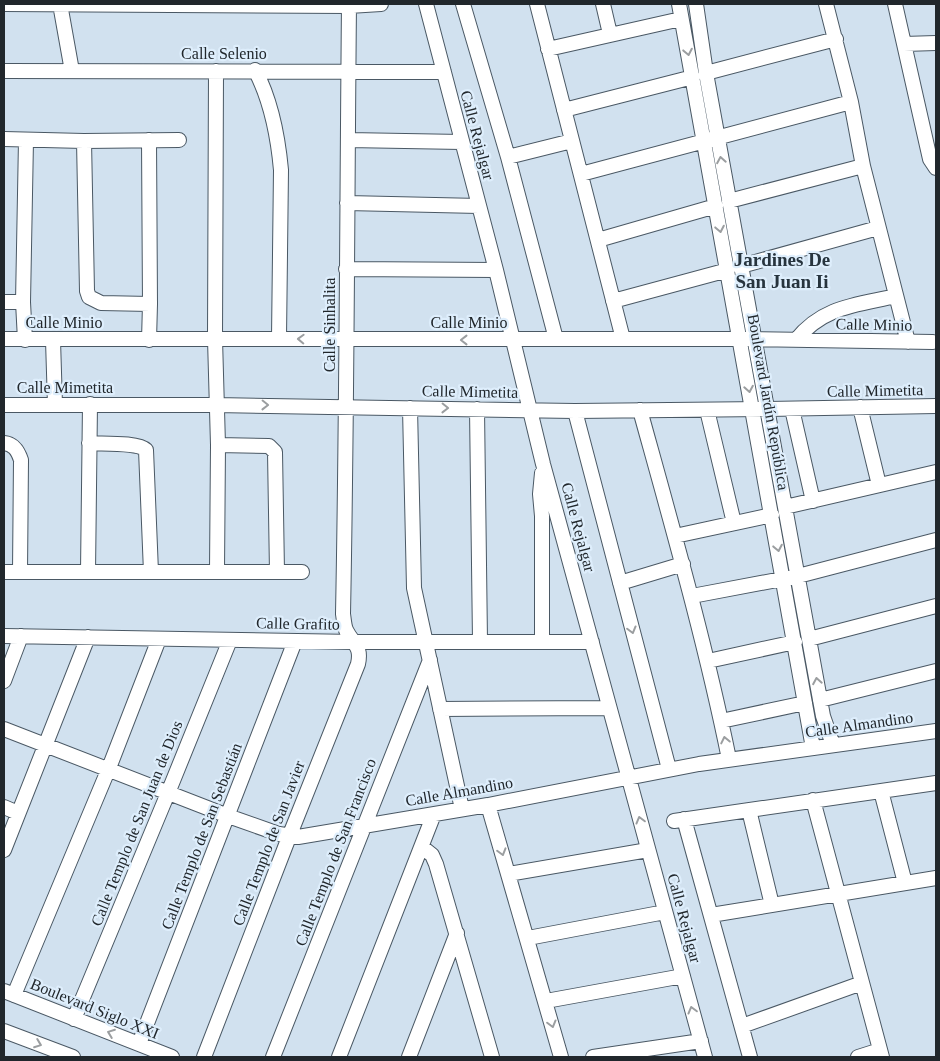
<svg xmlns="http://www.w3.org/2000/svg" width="940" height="1061" font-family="'Times New Roman',serif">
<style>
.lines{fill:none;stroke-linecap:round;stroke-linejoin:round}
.minor-casing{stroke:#4a5864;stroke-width:16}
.minor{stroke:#fff;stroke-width:14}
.oneway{stroke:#9b9ea0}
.labels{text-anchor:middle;stroke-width:4.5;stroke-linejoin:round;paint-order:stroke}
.street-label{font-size:16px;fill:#21272c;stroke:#deeefc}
.quarter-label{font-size:19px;font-weight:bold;fill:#27343e;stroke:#deeefc}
</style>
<rect width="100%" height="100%" fill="#d1e1ef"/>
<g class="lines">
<g class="minor-casing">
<path id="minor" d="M4 4 349 6 381 4
M60 4 72 71
M426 4 496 270 543 464 705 1057
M463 4 508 157 556 339
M537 4 623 339
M603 4 610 34
M679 4 813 748
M696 4 706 73 823 716 833 745
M826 4 851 102 863 166 908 342
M895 4 930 159 936 168
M904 44 936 43
M548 49 681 19
M255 70C271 100 278 137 281 170L279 338
M4 71 444 72
M216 71 215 339 218 445 217 571
M706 73 836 39
M564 110 693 77
M4 139 84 141 179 140
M149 140 150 304 149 340
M348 140 462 142
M84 141 87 291 89 297 101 303 150 304
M508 157 572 141
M581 174 851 102
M729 201 863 166
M347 203 479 206
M598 240 716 206
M741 266 878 228
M346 269 496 270
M613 301 728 270
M4 302H23
M4 339H754L933 342
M25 340 23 302 26 140
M53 340 55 405
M796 340C823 306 857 305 896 296
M4 405H216L575 411 768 409 936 406
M860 407 879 485
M410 408 414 588 462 809
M477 409 480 641
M792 409 813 501
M640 410C672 526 705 641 729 759
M707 410 734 523
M575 411 669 769
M4 443C14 444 18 451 21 460L20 572
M89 443C102 444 138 442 146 450L151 572
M218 445 269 446 275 452 277 572
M785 507 936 472
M675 536 772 515
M4 572H302
M88 572 90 404
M620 583 683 564
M692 596 798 576 936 540
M4 636 355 642H592
M809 639 936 606
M542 642V516L540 494 542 473
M708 661 795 642
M4 681 21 636
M820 700 936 671
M440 709 609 708
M721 721 805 703
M4 729 228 816 279 834 298 837 488 805 699 764 936 731
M881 791 905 883
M813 800 882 1057
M488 805 561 1057
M4 807 18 813
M749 810 772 905
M684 819 750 1057
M674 821 936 783
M422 847 432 855 436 864 492 1057
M4 850 88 637
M508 874 648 850
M711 915 936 878
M528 938 665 912
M4 991 172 1057
M14 995 109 768 159 639
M546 1001 683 976
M74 1019 168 793 230 640
M742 1026 862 983
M4 1031 73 1057
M139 1044 295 641
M204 1057 289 837 358 664C362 646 353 644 346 630 344 625 344 620 343 614 347 410 347 207 349 4
M273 1057 430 660
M339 1057 434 814
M409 1057 457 933
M593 1057 701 1041
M858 1057 880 1050"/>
</g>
<use href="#minor" class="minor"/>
</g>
<defs><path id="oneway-chevron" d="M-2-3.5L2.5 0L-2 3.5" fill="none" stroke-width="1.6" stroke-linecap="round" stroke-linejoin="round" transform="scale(1.25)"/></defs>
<g class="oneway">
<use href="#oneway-chevron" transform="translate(688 52) rotate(79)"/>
<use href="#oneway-chevron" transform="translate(721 160) rotate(-100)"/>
<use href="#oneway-chevron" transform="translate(720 229) rotate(79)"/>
<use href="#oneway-chevron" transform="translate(301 339) rotate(-178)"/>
<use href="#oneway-chevron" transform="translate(464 340) rotate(180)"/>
<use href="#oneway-chevron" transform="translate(749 389) rotate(80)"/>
<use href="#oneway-chevron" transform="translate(265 405) rotate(1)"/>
<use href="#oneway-chevron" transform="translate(445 408) rotate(1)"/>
<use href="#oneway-chevron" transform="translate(778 548) rotate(79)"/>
<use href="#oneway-chevron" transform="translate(632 630) rotate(75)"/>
<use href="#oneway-chevron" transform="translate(817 681) rotate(-100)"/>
<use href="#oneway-chevron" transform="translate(725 740) rotate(-102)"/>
<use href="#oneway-chevron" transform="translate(640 820) rotate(-105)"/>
<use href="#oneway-chevron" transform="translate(502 852) rotate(74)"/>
<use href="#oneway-chevron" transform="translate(692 1010) rotate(-105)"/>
<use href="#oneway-chevron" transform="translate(552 1024) rotate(75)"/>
<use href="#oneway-chevron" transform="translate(111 1033) rotate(-159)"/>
<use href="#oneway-chevron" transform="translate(38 1044) rotate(21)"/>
</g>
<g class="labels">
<g class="street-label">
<text x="224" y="59">Calle Selenio</text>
<text transform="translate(478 135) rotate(75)" y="6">Calle Rejalgar</text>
<text x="64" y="328">Calle Minio</text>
<text x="469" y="328">Calle Minio</text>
<text transform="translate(874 324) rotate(1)" y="6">Calle Minio</text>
<text transform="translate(329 325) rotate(-90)" y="6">Calle Sinhalita</text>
<text x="65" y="393">Calle Mimetita</text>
<text transform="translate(875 390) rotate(-1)" y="6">Calle Mimetita</text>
<text transform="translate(470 391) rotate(1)" y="6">Calle Mimetita</text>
<text transform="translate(769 402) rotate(80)" y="6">Boulevard Jardín República</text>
<text transform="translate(579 527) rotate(75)" y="6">Calle Rejalgar</text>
<text transform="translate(298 623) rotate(1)" y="6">Calle Grafito</text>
<text transform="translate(859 724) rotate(-8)" y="6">Calle Almandino</text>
<text transform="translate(459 791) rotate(-10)" y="6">Calle Almandino</text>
<text transform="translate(136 823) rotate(-68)" y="6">Calle Templo de San Juan de Dios</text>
<text transform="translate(201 836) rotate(-69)" y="6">Calle Templo de San Sebastián</text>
<text transform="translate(268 843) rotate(-69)" y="6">Calle Templo de San Javier</text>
<text transform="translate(335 852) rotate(-69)" y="6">Calle Templo de San Francisco</text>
<text transform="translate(685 918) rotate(75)" y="6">Calle Rejalgar</text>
<text transform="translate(95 1008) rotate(22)" y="6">Boulevard Siglo XXI</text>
</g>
<g class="quarter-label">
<text x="782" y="266">Jardines De<tspan x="782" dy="22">San Juan Ii</tspan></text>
</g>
</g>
<rect width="940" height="1061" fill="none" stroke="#21272c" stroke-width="10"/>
</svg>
